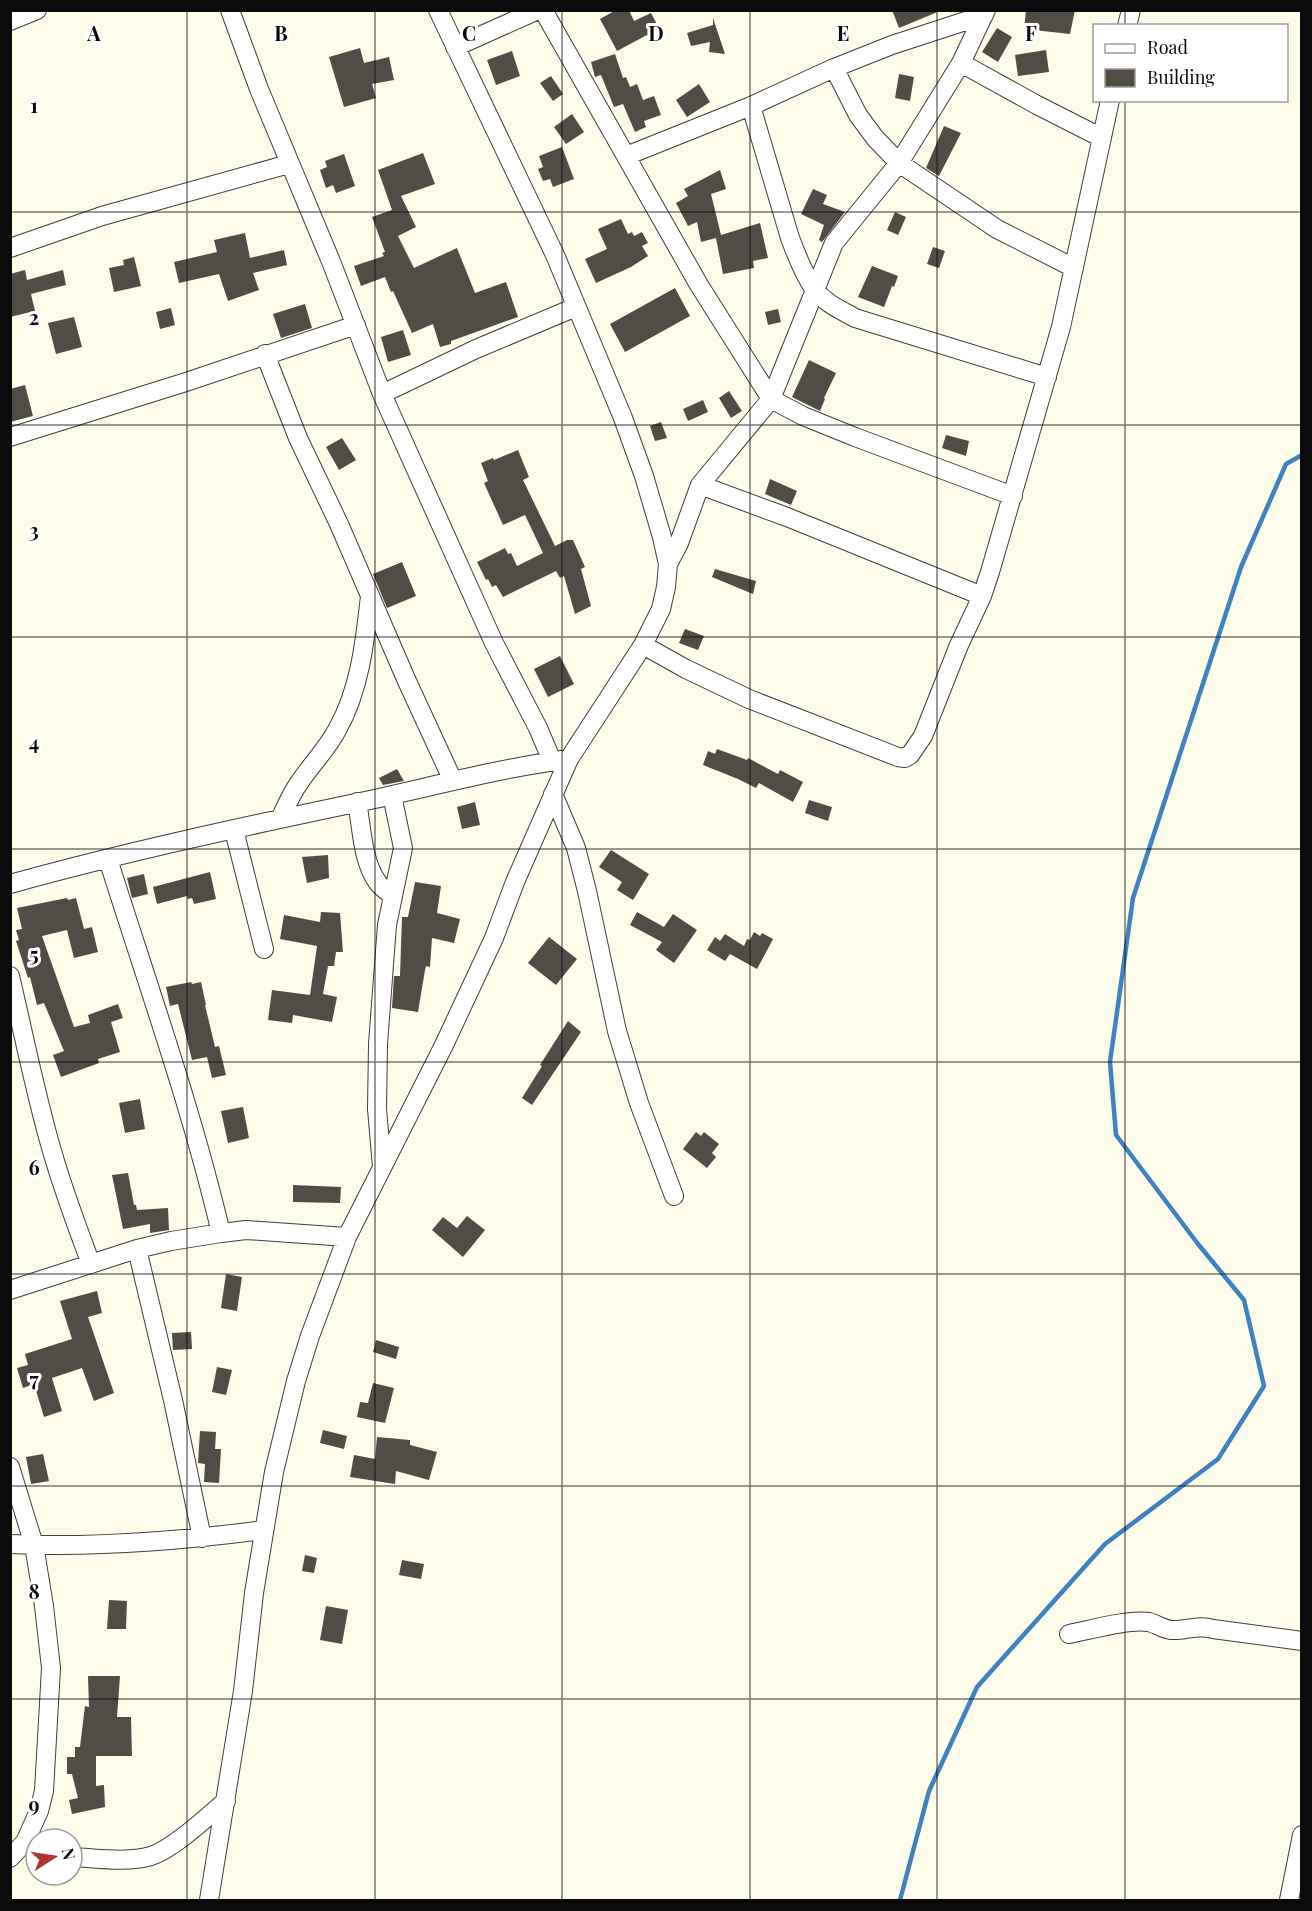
<svg xmlns="http://www.w3.org/2000/svg" width="1312" height="1911" font-family="'Playfair Display',serif">
<style>
.lines{fill:none;stroke-linecap:round;stroke-linejoin:round}
.stream{stroke:#3f81c1;stroke-width:4.5}
.building{fill:#524c47}
.minor-casing{stroke:#3d3d3d;stroke-width:20}
.minor{stroke:#fff;stroke-width:18}
.grid{fill:none;stroke:#0a0a0a;stroke-width:1.5;stroke-opacity:0.55}
.grid-label{font-size:20px;text-anchor:middle;font-weight:bold;fill:#0a0a0a;stroke:#fff;stroke-width:6;stroke-linejoin:round;paint-order:stroke}
</style>
<rect width="100%" height="100%" fill="#fdfbe9"/>
<g class="lines">
<path class="stream" d="M900 1900 929 1791 977 1687 1105 1544 1218 1459 1264 1386 1244 1300 1198 1244 1116 1135 1110 1062 1133 898 1241 567 1286 464 1302 455"/>
</g>
<path class="building" d="M616 10H629L634 21 651 13 661 32 649 38 647 35 617 51 600 19Z
M892 10H940V11L899 28Z
M1026 10H1075L1070 34 1024 29Z
M713 18 725 54 709 52 710 42 691 46 687 33 713 25Z
M997 28 1012 37 998 62 982 52Z
M360 48 364 63 389 57 394 80 372 84 376 98 344 107 329 57Z
M1046 50 1049 72 1018 76 1015 55Z
M512 51 520 76 496 85 487 60Z
M615 54 623 78 626 77 630 87 637 84 643 100 654 96 661 115 644 121 646 127 635 132 623 104 614 107 601 75 595 77 591 62Z
M899 74 914 77 910 101 895 98Z
M551 76 563 94 553 101 540 83Z
M699 84 710 102 687 117 676 100Z
M572 114 584 132 566 144 554 127Z
M944 126 961 133 939 176 926 168Z
M562 147 574 179 553 187 550 179 543 181 538 169 543 167 539 156Z
M423 153 435 184 401 196 416 227 398 236 414 268 457 248 475 293 506 282 518 317 451 341V344L440 347 433 324 412 333 393 291 391 292 385 277 361 286 354 266 384 256 382 253 385 252 372 217 392 210 378 170Z
M344 154 355 186 336 193 333 185 326 188 320 170 327 167 325 161Z
M720 170 726 189 711 194 721 235 760 223 768 258 753 261 754 268 723 274 716 238 701 242 697 222 688 226 676 203 688 196 684 189Z
M813 189 827 195 823 204 845 212 822 242 819 240 824 225 801 214Z
M895 212 906 217 898 235 887 230Z
M621 219 628 234 632 232 634 236 642 232 648 243 642 246 648 256 631 267 596 283 585 259 607 249 598 229Z
M245 233 250 258 284 250 287 265 253 273 259 290 228 301 219 274 179 283 174 262 217 252 214 240Z
M933 247 945 251 939 268 927 264Z
M134 257 141 286 114 292 109 268 124 265 123 260Z
M872 266 898 276 894 287 892 286 884 307 858 297Z
M25 270 27 280 63 270 66 285 31 294 35 311 10 317V274Z
M675 288 690 316 625 352 610 324Z
M305 304 312 328 281 338 273 314Z
M171 308 175 325 160 329 156 312Z
M778 309 781 322 768 325 765 312Z
M74 317 82 347 56 354 48 323Z
M403 330 411 355 388 362 381 337Z
M809 360 836 373 824 398 825 399 820 411 792 397Z
M25 385 33 416 10 422V389Z
M729 391 742 411 731 418 719 398Z
M703 400 708 412 688 421 683 409Z
M661 422 667 438 655 441 650 426Z
M946 435 969 441 966 456 942 448Z
M342 438 356 460 339 470 326 447Z
M518 450 529 477 523 480 555 546 567 540H573L585 567 581 569 591 606 575 614 564 576 560 578 556 571 503 597 496 585 492 587 488 579 486 580 477 562 505 548 508 554 511 553 517 566 543 553 525 515 503 525 484 483 488 481 481 463 493 458 494 460Z
M770 479 797 491 791 505 765 494Z
M402 562 416 596 387 608 373 574Z
M715 569 756 581 753 594 712 577Z
M685 629 704 636 698 650 679 643Z
M560 656 574 684 548 697 534 669Z
M717 749 747 760 748 758 778 774 780 770 803 782 793 802 759 783 756 788 738 779 703 765 708 751 715 754Z
M397 769 404 781 383 785 379 778Z
M809 800 832 807 828 821 805 813Z
M475 802 480 825 462 829 457 807Z
M611 850 649 874 633 900 617 890 622 882 599 867Z
M328 855 329 878 307 883 302 857Z
M210 872 216 899 194 904 192 898 188 899 187 896 157 904 153 887Z
M144 874 148 894 132 898 127 878Z
M415 882 441 886 437 913 460 919 454 943 432 938 430 967 426 966 425 970 418 1012 392 1008 394 976H400L402 917H408Z
M67 898 68 900 76 898 84 929 92 927 98 952 74 958 67 930 42 936 74 1027 90 1023 88 1015 118 1004 123 1018 111 1022 120 1052 98 1059 99 1063 61 1077 53 1055 64 1051 44 1003 37 1005 30 977 28 978 16 941 19 940 16 930 22 929 17 908Z
M321 912 340 913 343 952H336L334 966H328L323 994 337 997 332 1022 293 1015 292 1023 268 1020 272 990 310 995 317 946 280 939 284 915 320 922Z
M637 912 664 927 673 914 697 930 674 963 656 950 662 942 630 925Z
M754 932 760 936 762 933 773 939 757 969 730 954 725 961 707 950 715 937 720 941 725 934 744 946 747 939 750 940Z
M549 937 577 959 556 985 528 963Z
M191 982 192 984 201 982 206 1005H205L215 1047 219 1046 226 1075 212 1078 207 1057 192 1060 178 1004 170 1006 166 987Z
M568 1021 581 1032 532 1105 522 1098 542 1066 540 1065Z
M140 1099 145 1129 125 1133 119 1103Z
M243 1107 249 1138 228 1143 221 1111Z
M696 1132 701 1136 704 1132 719 1144 712 1153 716 1157 707 1168 683 1149Z
M128 1173 134 1205H136L137 1210 168 1208 169 1230 150 1233V1224L123 1229 112 1175Z
M293 1185 341 1187 340 1203 293 1202Z
M467 1216 485 1230 463 1257 432 1230 443 1217 457 1228Z
M226 1274 242 1277 237 1311 221 1308Z
M97 1291 102 1313 88 1317 114 1393 94 1401 82 1368 52 1378 62 1411 44 1417 34 1384 23 1388 17 1368 28 1365 25 1354 72 1339 60 1301Z
M191 1332 192 1349 173 1350 172 1333Z
M376 1340 399 1347 396 1359 373 1352Z
M217 1367 232 1370 226 1395 212 1392Z
M373 1383 394 1388 385 1423 357 1417 360 1402 368 1403Z
M323 1430 347 1436 344 1449 320 1443Z
M200 1431 216 1432 215 1449H221L219 1483 204 1482 205 1464 198 1463Z
M377 1437 410 1440V1445L437 1452 429 1480 396 1471 395 1484 350 1477 354 1455 375 1459Z
M43 1454 49 1481 31 1484 26 1457Z
M305 1555 317 1558 314 1573 302 1571Z
M402 1560 424 1564 421 1579 399 1575Z
M109 1600 127 1601 126 1629H107Z
M326 1606 348 1610 342 1644 320 1640Z
M88 1676H120L117 1717H131L132 1756H96V1786L104 1785 105 1807 72 1814 69 1800 78 1798 72 1774H67V1757H75V1747H80L85 1706 89 1707Z"/>
<g class="lines">
<g class="minor-casing">
<path id="minor" d="M230 10 259 89 332 264 382 394 494 643 538 728 552 761
M543 10 699 285 771 399 803 416 855 437 1013 496
M10 21 37 10
M1127 26 1131 10
M455 47 538 10
M961 63 1037 105 1102 138
M834 68 858 115 875 138 899 163 997 229 1074 268
M751 106 790 238C796 254 805 277 815 290 825 303 841 310 855 318L1047 377
M626 156 751 106 834 68 892 45 984 15
M10 248 102 216 289 164
M265 354 298 438 339 524 406 679 453 781
M382 394 476 349 576 307
M10 437 186 382 356 325
M700 485 787 517 982 596
M668 564 679 543 700 485 771 399 834 243 899 163 961 63 986 10
M643 645 686 669 749 699 898 757 905 758 910 755 923 736 959 645 982 596 990 572 1061 327 1110 100
M553 794 576 848 587 891 617 1031 639 1103 674 1196
M357 802C362 828 362 861 378 883 382 888 388 892 393 896
M280 819C286 807 291 794 299 783 311 765 327 749 337 730 360 690 365 641 370 596
M234 830 264 949
M108 859C147 983 191 1106 221 1233
M10 884C129 851 250 825 370 800 434 786 497 769 562 760
M10 976C24 1035 35 1093 52 1151 63 1189 77 1227 91 1264
M382 1167 377 1109 378 1044 387 925 403 848 392 795
M137 1249 173 1400 202 1538
M10 1290 137 1249 171 1241 221 1233 246 1230 347 1237
M10 1467 34 1545 44 1606 51 1668 44 1791 39 1811 25 1842 10 1858
M10 1544C95 1548 180 1541 264 1530
M1069 1634C1090 1630 1128 1619 1149 1622 1156 1624 1163 1629 1171 1630 1186 1631 1198 1624 1213 1629L1302 1641
M72 1857C97 1858 126 1863 151 1856 173 1849 207 1817 226 1801
M209 1900 243 1691 254 1593 274 1472 296 1381 310 1336 347 1237 444 1045 494 938 515 882 569 759 643 645 661 609 666 587 668 564 662 537 644 476 623 418 555 255 438 10
M1289 1900 1302 1835"/>
</g>
<use href="#minor" class="minor"/>
</g>
<path class="grid" d="M187 10V1900M375 10V1900M562 10V1900M750 10V1900M937 10V1900M1125 10V26M1125 100V1900M10 212H1302M10 425H1302M10 637H1302M10 849H1302M10 1062H1302M10 1274H1302M10 1486H1302M10 1699H1302"/>
<g class="grid-label">
<text x="94" y="41">A</text>
<text x="281" y="41">B</text>
<text x="469" y="41">C</text>
<text x="656" y="41">D</text>
<text x="843" y="41">E</text>
<text x="1031" y="41">F</text>
<text x="34" y="113">1</text>
<text x="34" y="325">2</text>
<text x="34" y="538">3</text>
<text x="34" y="750">4</text>
<text x="34" y="962">5</text>
<text x="34" y="1175">6</text>
<text x="34" y="1387">7</text>
<text x="34" y="1599">8</text>
<text x="34" y="1812">9</text>
</g>
<rect width="1312" height="1911" fill="none" stroke="#0a0a0a" stroke-width="24"/>
<rect x="1093" y="24" width="195" height="78" fill="#ffffff" stroke="#9d9d9d" stroke-width="1.5"/>
<rect x="1105" y="44" width="30" height="9" fill="#ffffff" stroke="#9d9d9d" stroke-width="1.5"/>
<text x="1147" y="54" font-size="18" fill="#0a0a0a">Road</text>
<rect x="1105" y="69" width="30" height="18" fill="#524c47" stroke="#9d9d9d" stroke-width="1.5"/>
<text x="1147" y="84" font-size="18" fill="#0a0a0a">Building</text>
<g transform="translate(54 1857) rotate(78)"><circle r="28" fill="#ffffff" stroke="#9d9d9d" stroke-width="1.5"/>
<path d="M0-4.5L10 22L0 15L-10 22Z" fill="#ae342f"/>
<text y="-9" font-size="16" font-weight="bold" text-anchor="middle" fill="#0a0a0a">N</text>
</g>
</svg>
